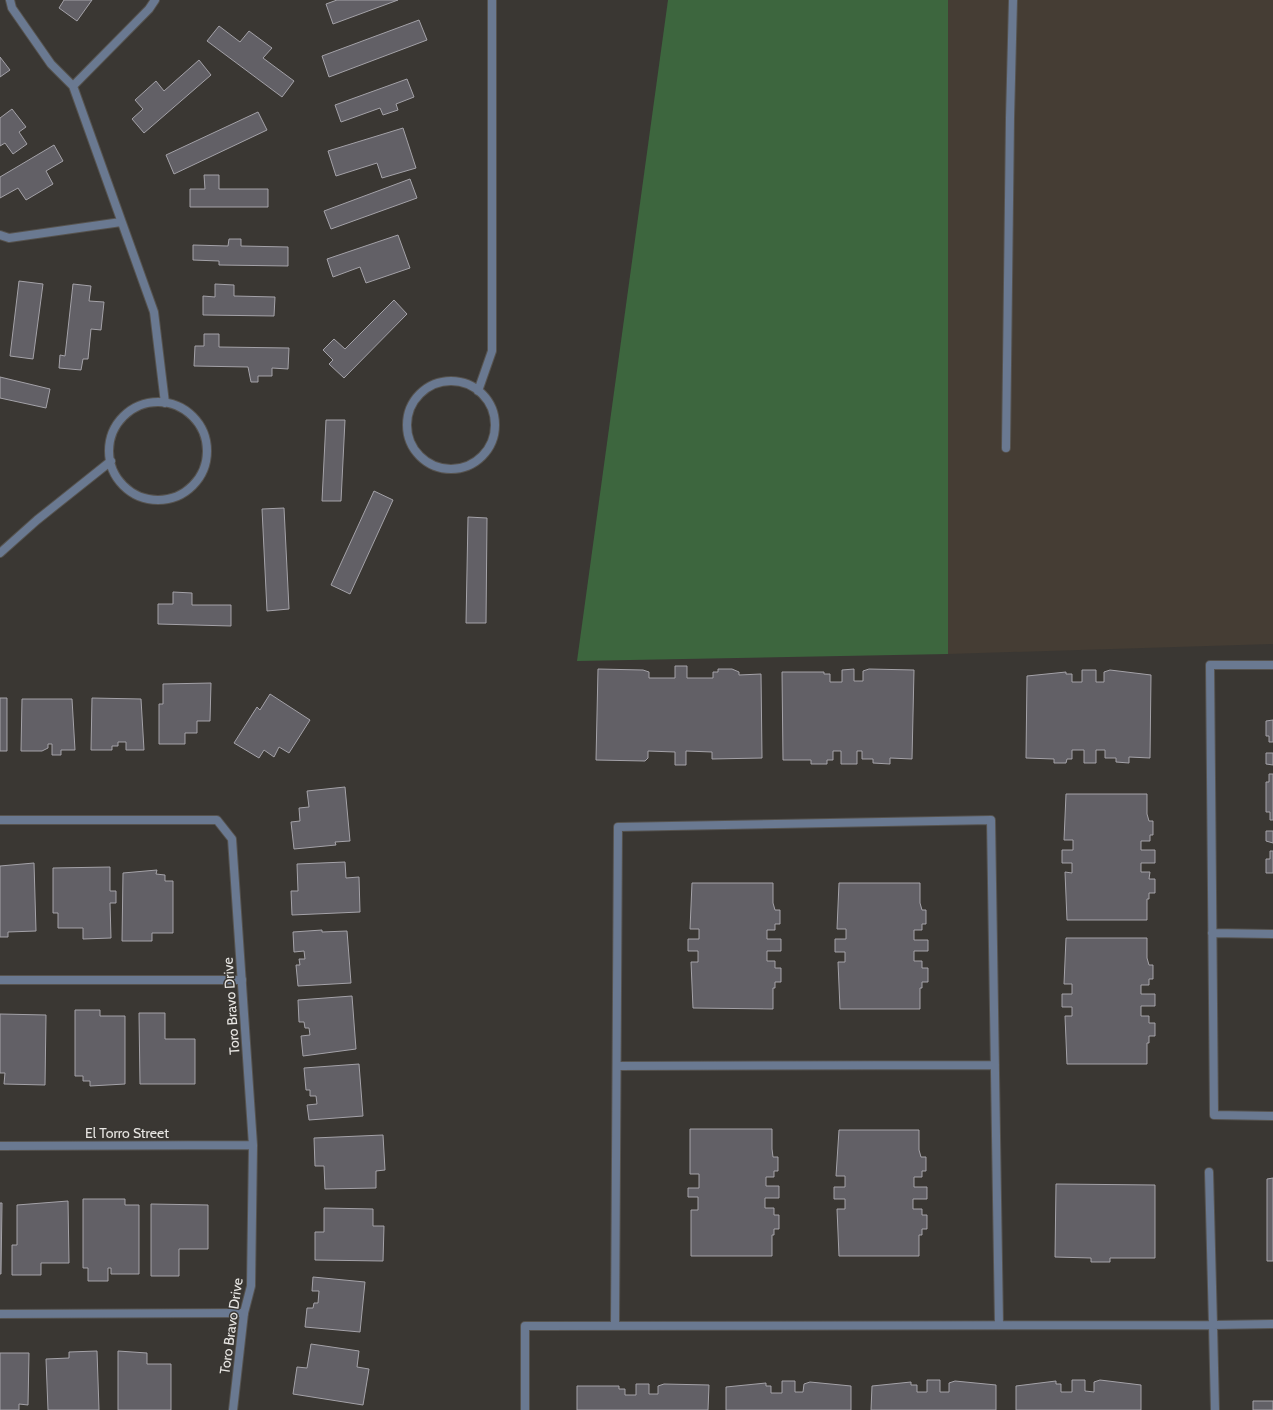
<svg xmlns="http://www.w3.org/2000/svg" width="1273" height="1410" font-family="Cabin,sans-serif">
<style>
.built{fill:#453d34}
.green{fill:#3d663e}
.building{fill:#626066;stroke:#a4a2a8}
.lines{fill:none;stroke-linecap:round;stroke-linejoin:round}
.service-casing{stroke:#56534f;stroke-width:10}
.minor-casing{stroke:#56534f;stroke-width:10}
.service{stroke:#6a7991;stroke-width:8}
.minor{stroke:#6a7991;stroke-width:8}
.labels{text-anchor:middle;stroke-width:3;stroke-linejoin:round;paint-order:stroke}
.street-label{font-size:14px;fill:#e8e6e3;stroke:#3a3733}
</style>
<rect width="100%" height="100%" fill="#3a3733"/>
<path class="built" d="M948 0H1273V644L948 654Z"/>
<path class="green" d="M668 0H948V654L577 661Z"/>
<path class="building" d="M64 0H92L77 21 59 8Z
M337 0H398L333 24 326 4Z
M419 20 427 40 329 77 322 56Z
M219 26 240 42 249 31 272 48 263 58 294 81 282 97 207 41Z
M0 57 10 70 0 77Z
M199 60 211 75 144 133 132 119 143 109 135 100 156 81 164 91Z
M407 79 414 97 396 104 398 110 383 115 380 108 341 122 335 105Z
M12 109 26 127 19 132 27 144 13 154 5 143 0 146V118Z
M258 112 267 130 174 174 166 155Z
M403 128 416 168 382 178 377 163 336 176 328 151Z
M54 145 63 161 46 171 53 184 26 200 18 188 0 198V177Z
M204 175H219V189H268V207H190V189H205Z
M410 179 417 198 331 229 324 211Z
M398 235 410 268 366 283 360 267 333 277 327 259Z
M229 239H241V246L288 247V266L219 265V261L193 260V245L228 246Z
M19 281 43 284 33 359 10 356Z
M73 284 91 286 89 301 104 302 101 330 91 329 88 359H83L81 370 59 368 60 355 65 356Z
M215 284 234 285V296L275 297 274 316 203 315V296L215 297Z
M394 300 407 314 344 378 329 364 333 360 323 350 334 339 345 349Z
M204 334H219V347L289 348 288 369 272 368V376H258V382H251L248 367 194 366 195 346H204Z
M0 377 50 389 46 408 0 398Z
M326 420H345L341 501H322Z
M374 491 393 500 350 594 331 585Z
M284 508 289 609 267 611 262 509Z
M468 517 487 518 486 623H466Z
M173 592 192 593V605H231V626L158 624V604H173Z
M675 666H687V678H713V672H718V669H732L739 672V675L761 674 762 758 712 759V752L686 751V765H675V752L648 751V758L645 761 596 760 598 669 643 670 649 672V678H675Z
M854 669V681H863V671L869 669 914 670 912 759 890 758V764L873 763V759H862V751H857V764H841V751H833V760H827V764H811V760H783L782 672H824V674H830V682H842V670Z
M1082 670H1096V682H1104V672L1110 670 1151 675 1150 758 1129 757V763L1116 762V758H1105V750H1096V763H1084V750H1072V759H1067L1066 763H1054V759L1026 758 1027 676 1066 672V674H1072V682H1082Z
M211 683 210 721H197V733H185V744H159V704H163V684Z
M270 694 310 720 289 753 279 747 274 757 264 750 259 758 234 743 257 707 260 710Z
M0 698H7V751H0Z
M92 698 141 699 144 750H126V742H118V746H112V750H91Z
M22 699H72L75 750H61V755H52V744H48V748L42 751H21Z
M1273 720V742H1269V736H1266V721Z
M1266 753H1273V765L1266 764Z
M1269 774H1273V820H1270V812H1266V782H1269Z
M345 787 350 841 335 842 336 845 294 849 291 822 300 821 299 808 309 807 307 791Z
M1066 794H1147V814L1149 821H1153V835H1150V841H1141V850H1155V863H1141V872H1150L1149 879H1155V893H1149V899H1147V920H1067L1065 872 1072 873V863H1062V850H1073V840H1064Z
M1266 831H1273V843L1266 841Z
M1270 851H1273V873H1266V859H1270Z
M345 862 346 878 359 877 360 912 292 915 291 891H298L297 864Z
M34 863 36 931 8 932V937H0V866Z
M110 867V891H116V903H110L111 938 83 939V928H58V913H53V868Z
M157 870 156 874 165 875V881H173V933H152V941H122L123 873Z
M692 883H773V903L775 910H780V924H775V930H767V939H781V951H767V961H775V968H781V982H775V988H773V1009L693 1008 691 962H698V951H688V939H699V929H690Z
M839 883H920V903L922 910H926V924H922V930H914V940H928V951H914V961H922V968H928V982H922V988H920V1009H840L838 962H845V952H835V939H846V929H837Z
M322 930V932L347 931 351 983 298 986 296 965H300L299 959H305L304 951 294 952 293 932Z
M1066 938H1147V958L1149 965H1153V979H1149V985H1141V994H1155V1006H1141V1016H1149V1023H1155V1036H1149V1043H1147V1064H1067L1065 1016H1072V1007H1062V994H1072V984H1064Z
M352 996 356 1049 303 1056 301 1036 310 1035 309 1028H305L304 1022H299L298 1000Z
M75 1010H100V1016H125V1084L90 1086V1081H83V1076H75Z
M139 1013H165V1039H195V1084H140Z
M0 1014 46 1015 45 1085 4 1084 5 1073H0Z
M359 1064 363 1116 309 1120 307 1105 317 1104 316 1096H310V1090H306L304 1068Z
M690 1129H772V1149L773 1157H778V1171H774V1177H766V1186H779V1198H765V1208H774V1215H779V1229H774V1235H772V1256H691V1210H698V1197H688V1188H699V1174H690Z
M839 1130H919V1150L921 1157H926V1171H922V1177H914V1187H927V1199H913V1209H922V1215H927V1229H922V1235H919V1256H839L837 1209H845V1199H834V1187H845V1176H836Z
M383 1135 385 1170 376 1171V1188L325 1189 324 1166H315L314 1138Z
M1273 1178V1261H1267V1179Z
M1056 1184 1155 1185V1258H1110V1262H1091V1258L1055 1257Z
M83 1199H125V1205H139V1274H111V1268H108V1281H88V1268H83Z
M68 1201 69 1263H41V1275H12V1245H17V1205Z
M0 1203H2L1 1274H0Z
M151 1204 208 1205V1249H179V1276H151Z
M324 1208 373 1209V1226H384L383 1261 315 1260V1232H324Z
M313 1277 365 1282 360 1332 305 1327 307 1308H313L314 1303H318L319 1291H312Z
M311 1344 359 1351 357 1367 369 1369 363 1405 293 1394 297 1367 307 1368Z
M97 1351 99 1410H48L46 1359 69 1358V1352Z
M118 1351 147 1353V1364H171V1410H118Z
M0 1353H29L28 1405 19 1404V1410H0Z
M927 1380H940V1392H949V1383L955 1381 996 1385V1410H871L872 1386 911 1382V1385H917V1392H927Z
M1072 1380H1085V1391L1094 1392V1382L1100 1380 1141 1385V1410H1016V1386L1056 1381V1384H1061V1392H1072Z
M782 1381H795V1392H803L804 1384 810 1382 851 1386V1410H726V1387L766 1383V1386H771V1393H782Z
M636 1384H649V1394H658V1386L664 1384 709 1385 708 1410H577V1386H619V1389H625V1395H636Z
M1253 1401H1273V1410H1253Z"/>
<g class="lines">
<g class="service-casing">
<path id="service" d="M10 0 12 8 51 64 73 86 154 312 165 403
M73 86 149 9 155 0
M0 235 9 238 121 222
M407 425a44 44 0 1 1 88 0a44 44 0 1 1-88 0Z
M478 391 492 351V0
M109 451a49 49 0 1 1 98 0a49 49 0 1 1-98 0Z
M1006 448 1010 118 1013 0
M0 553 37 520 111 461
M1273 665H1210L1214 1115 1273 1116
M1212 933 1273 934
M0 980H242
M617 1066 995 1065
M1209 1172 1213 1325 1273 1324
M0 1314 244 1313
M615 1326 618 827 991 820 999 1325
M525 1410V1326L1213 1325 1215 1410"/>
</g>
<g class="minor-casing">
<path id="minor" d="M0 820H217L232 839 253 1145 251 1286 244 1313 233 1410
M0 1146 253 1145"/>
</g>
<use href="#service" class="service"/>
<use href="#minor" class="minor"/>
</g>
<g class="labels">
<g class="street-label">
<text transform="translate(231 1006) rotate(-94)" y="5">Toro Bravo Drive</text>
<text x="127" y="1138">El Torro Street</text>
<text transform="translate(231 1326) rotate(-82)" y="5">Toro Bravo Drive</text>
</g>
</g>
</svg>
